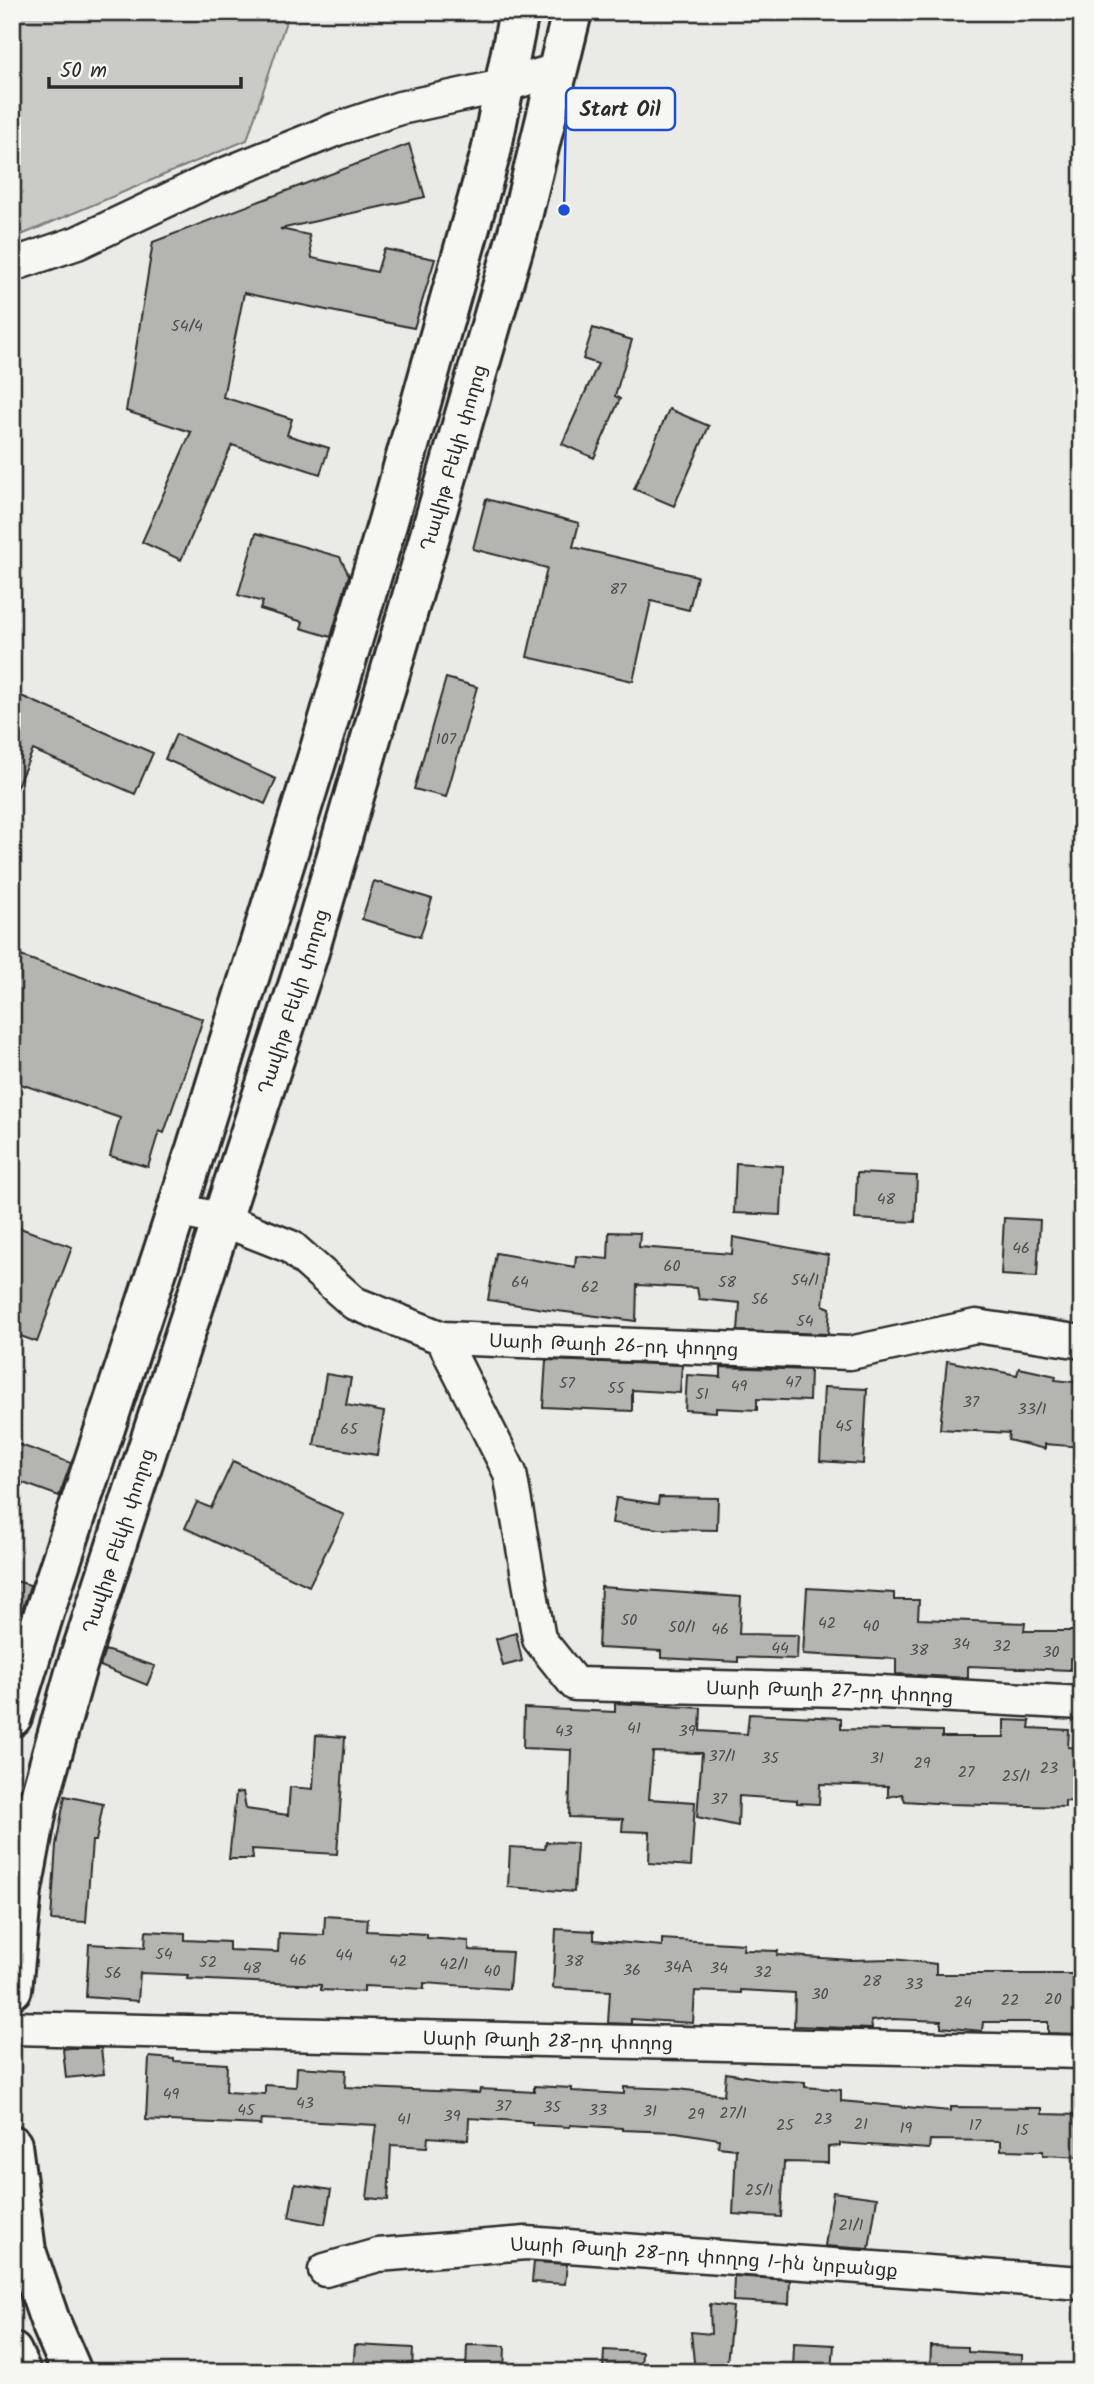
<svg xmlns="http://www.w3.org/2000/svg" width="1094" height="2384" font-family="Kalam,'Noto Sans Armenian',sans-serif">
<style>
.green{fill:#cacac7;stroke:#7a7a79;stroke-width:2}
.building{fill:#b4b4b1;stroke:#2b2b2b;stroke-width:2}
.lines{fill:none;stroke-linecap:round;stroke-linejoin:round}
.minor-casing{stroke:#2b2b2b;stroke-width:37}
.major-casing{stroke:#2b2b2b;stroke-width:44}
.minor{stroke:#f6f6f2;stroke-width:32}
.major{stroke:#f6f6f2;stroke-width:38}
.labels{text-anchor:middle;stroke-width:7;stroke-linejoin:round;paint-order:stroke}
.number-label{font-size:16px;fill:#4d4d4c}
.street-label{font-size:19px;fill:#2b2b2b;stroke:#f6f6f2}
.leader{fill:none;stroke:#1d4ed8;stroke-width:2.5}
.callout-dot{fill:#1d4ed8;stroke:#f6f6f2;stroke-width:2.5}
.callout{fill:#f6f6f2;stroke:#1d4ed8;stroke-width:2.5}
.callout-label{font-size:21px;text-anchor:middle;font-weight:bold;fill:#2b2b2b}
</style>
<rect width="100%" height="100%" fill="#eaeae6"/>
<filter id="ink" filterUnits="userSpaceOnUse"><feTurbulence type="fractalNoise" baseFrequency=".0143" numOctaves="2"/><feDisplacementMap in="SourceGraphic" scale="14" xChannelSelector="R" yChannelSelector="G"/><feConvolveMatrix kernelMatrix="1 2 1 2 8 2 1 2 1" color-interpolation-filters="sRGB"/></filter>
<g filter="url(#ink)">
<path class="green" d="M12 12H289L247 140 12 239Z"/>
<path class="building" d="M409 144 425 197 280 229 309 235 312 258 377 272 384 249 435 259 414 328 244 293 223 397 292 419 287 435 329 448 320 474 232 445 181 560 142 542 191 432 126 411 153 242Z
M593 328 632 340 615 396 620 399 594 458 562 444 598 364 583 359Z
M669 409 709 426 674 506 634 489Z
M486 499 579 523 573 547 697 576 689 610 651 601 633 681 527 657 547 568 473 549Z
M256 533 340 557 349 575 331 637 301 628 303 622 260 609 263 602 238 595Z
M446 678 477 687 446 797 414 789Z
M12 692 153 753 135 794 33 750 12 797Z
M176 734 276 779 265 804 165 759Z
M374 881 432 899 420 937 362 919Z
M12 953 203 1019 164 1133 159 1131 148 1167 110 1156 120 1118 12 1081Z
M736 1163 783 1166 781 1215 734 1213Z
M857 1173 917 1176 915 1222 855 1219Z
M1004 1218 1040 1220 1037 1277 1001 1275Z
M12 1225 72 1247 37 1342 12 1333Z
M609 1232 640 1233 639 1247 732 1254 733 1237 828 1255 823 1305 830 1308 828 1334 738 1331 740 1303 699 1299 697 1288 637 1285 636 1321 550 1310 488 1300 496 1253 575 1267 576 1256 608 1259Z
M546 1360 682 1365 680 1393 632 1390V1411L543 1407Z
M947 1361 1017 1375 1019 1368 1056 1376 1055 1380 1082 1383V1447L1045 1444V1449L1008 1440 1009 1433 940 1429Z
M721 1367 810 1370 809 1401 757 1399V1410L716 1408V1412L685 1410 687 1375 721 1377Z
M326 1374 351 1378 346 1405 384 1412 377 1455 314 1445Z
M824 1387 867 1389 863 1464 820 1461Z
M12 1442 71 1463 59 1496 12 1479Z
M233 1461 344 1515 309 1586 185 1528 197 1502 211 1508Z
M659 1497 718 1498 717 1530 659 1529 612 1523 616 1498 658 1504Z
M12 1580 30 1585 13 1640H12Z
M601 1587 741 1597 739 1634 798 1635 797 1659 738 1657V1662L661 1658V1651L598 1648Z
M807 1588 894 1593V1600H919L918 1619 1025 1623 1024 1631H1082V1659L1070 1658V1670L968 1666V1678L896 1674V1659L803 1654Z
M516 1633 522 1661 503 1666 496 1639Z
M105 1650 155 1666 147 1685 100 1666Z
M615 1703 701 1708 700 1731 747 1734 749 1714 841 1718V1729L942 1731V1737H1004V1720L1030 1721 1029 1728 1069 1730 1068 1747 1082 1748V1802L1065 1801V1807L949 1804 905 1801 902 1794 888 1797V1786L820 1784 819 1804 797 1803V1800L739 1796 738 1826 697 1817 702 1753 653 1752 649 1799 695 1802 691 1866 649 1863 650 1832 622 1831 623 1819 569 1817 571 1750 523 1748 524 1708 615 1712Z
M316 1735 345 1737 337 1854 252 1849 253 1859H229L236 1793 243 1792 246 1809 288 1815 290 1787 313 1789Z
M65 1796 103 1804 96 1841H92L86 1922 51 1920 56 1845Z
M546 1842 577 1843 574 1892 508 1887 510 1847 545 1849Z
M325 1916 368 1919 367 1931 427 1934V1938L469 1941V1950L512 1952 509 1989 424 1983V1989L364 1986V1992L321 1990V1985L187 1979 188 1975 140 1973 138 2001 86 1997 89 1944 145 1947 146 1931 185 1933V1940L229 1942V1950L278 1952 279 1933 324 1935Z
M556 1929 594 1931V1940L662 1946V1939L744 1944 743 1950 778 1951 777 1955 851 1960 893 1959 936 1964V1974H1074L1079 2034 1048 2033V2022H983L982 2031 941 2027V2021L893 2019 871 2021 872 2029 794 2026 795 1993 741 1990V1993L695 1991 693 2023 631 2019V2024L608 2023 610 1991 553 1988Z
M71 2048H101L104 2074 66 2078 63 2049Z
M149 2057 174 2059V2061L227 2064 226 2092 265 2094V2085L296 2087 297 2067 346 2070 345 2087 479 2093 480 2089 534 2092V2086L572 2088V2091L624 2094V2087L679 2089 724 2095 726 2073 768 2080 805 2082V2087L841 2090V2101L950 2111V2107L1042 2108V2114L1082 2115V2157L1043 2155V2151L1001 2150V2141L930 2140 929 2149 840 2143V2146L828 2147V2163L784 2162 781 2217 733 2214 736 2149 718 2147 719 2139 676 2132 622 2130V2128L570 2125V2127L532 2125V2122L469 2118 468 2140 428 2137 427 2147 391 2145 388 2200 367 2198 376 2125 262 2119 261 2125 146 2120Z
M295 2184 331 2190 325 2224 289 2217Z
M833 2192 877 2198 869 2249 825 2246Z
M534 2262 567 2264 565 2284 532 2282Z
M734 2276 790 2280 789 2304 733 2301Z
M710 2304 733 2307 726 2372H695L691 2332 711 2334Z
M794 2343 834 2345 832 2372H793Z
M355 2345 413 2348 412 2372H353Z
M467 2345 505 2346 504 2372H466Z
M931 2346 968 2347V2352L1022 2355V2372H930Z
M604 2350 642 2352 641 2372H603Z"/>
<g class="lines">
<g class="minor-casing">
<g id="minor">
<path d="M12 265 77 243 208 181 337 129 400 108 503 86 560 69"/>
<path id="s1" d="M177 1210 223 1220 291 1247 354 1303 442 1338 850 1353 976 1326 1082 1342"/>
<path id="s2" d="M442 1338 510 1473 539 1639 575 1684 845 1690 1082 1703"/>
<path id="s3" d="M12 2028 1082 2052"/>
<path id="s4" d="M325 2270 378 2255 526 2243 1082 2283"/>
</g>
</g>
<g class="major-casing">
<g id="major">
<path d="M12 1717 45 1610 177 1210 320 749 388 521 491 152 519 12"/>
<path id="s5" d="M12 1989 22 1890 38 1804 76 1669 308 955 519 229 572 12"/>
<path d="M12 2145 26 2251 50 2321 72 2372"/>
<path d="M12 2352 21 2372"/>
</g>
</g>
<use href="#minor" class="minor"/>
<use href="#major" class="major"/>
</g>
</g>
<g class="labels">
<g class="number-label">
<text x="187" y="331">54/4</text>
<text x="618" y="594">87</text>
<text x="446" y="744">107</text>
<text x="886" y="1204">48</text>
<text x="1021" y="1253">46</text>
<text x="672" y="1271">60</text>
<text x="805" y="1285">54/1</text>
<text x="520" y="1287">64</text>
<text x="727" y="1287">58</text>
<text x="590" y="1292">62</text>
<text x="760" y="1304">56</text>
<text x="805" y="1326">54</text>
<text x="793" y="1387">47</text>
<text x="567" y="1388">57</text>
<text x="739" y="1391">49</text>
<text x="616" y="1393">55</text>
<text x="702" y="1399">51</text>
<text x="971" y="1407">37</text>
<text x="1032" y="1414">33/1</text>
<text x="844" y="1431">45</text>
<text x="349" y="1434">65</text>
<text x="629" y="1625">50</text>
<text x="827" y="1628">42</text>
<text x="871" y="1631">40</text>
<text x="682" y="1632">50/1</text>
<text x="720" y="1634">46</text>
<text x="961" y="1649">34</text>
<text x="1002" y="1651">32</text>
<text x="780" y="1653">44</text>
<text x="919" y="1655">38</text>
<text x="1051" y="1657">30</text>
<text x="634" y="1733">41</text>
<text x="564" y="1736">43</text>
<text x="687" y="1736">39</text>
<text x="722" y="1761">37/1</text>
<text x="770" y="1763">35</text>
<text x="877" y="1763">31</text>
<text x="922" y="1768">29</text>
<text x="1049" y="1773">23</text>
<text x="966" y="1777">27</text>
<text x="1016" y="1781">25/1</text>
<text x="719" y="1804">37</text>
<text x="164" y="1959">54</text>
<text x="344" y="1960">44</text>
<text x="298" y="1965">46</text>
<text x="398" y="1966">42</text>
<text x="574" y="1966">38</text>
<text x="208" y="1967">52</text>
<text x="454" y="1969">42/1</text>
<text x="678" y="1972">34А</text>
<text x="252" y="1973">48</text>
<text x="719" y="1973">34</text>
<text x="632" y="1975">36</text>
<text x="492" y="1976">40</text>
<text x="763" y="1977">32</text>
<text x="113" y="1978">56</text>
<text x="872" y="1986">28</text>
<text x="914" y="1989">33</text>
<text x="820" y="1999">30</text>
<text x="1053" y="2004">20</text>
<text x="1010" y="2005">22</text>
<text x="963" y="2007">24</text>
<text x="171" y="2099">49</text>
<text x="305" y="2108">43</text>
<text x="503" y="2111">37</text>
<text x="552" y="2112">35</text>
<text x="246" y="2115">45</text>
<text x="598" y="2115">33</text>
<text x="650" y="2116">31</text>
<text x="733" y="2118">27/1</text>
<text x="696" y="2119">29</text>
<text x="452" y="2121">39</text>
<text x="404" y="2124">41</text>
<text x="823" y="2124">23</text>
<text x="861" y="2129">21</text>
<text x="785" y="2130">25</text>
<text x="975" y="2130">17</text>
<text x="906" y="2133">19</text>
<text x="1022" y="2135">15</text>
<text x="759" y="2195">25/1</text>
<text x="851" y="2230">21/1</text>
</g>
<g class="street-label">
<text dy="7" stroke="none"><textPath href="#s5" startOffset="1596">Դավիթ Բեկի փողոց</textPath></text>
<text dy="7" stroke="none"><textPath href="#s5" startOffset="1029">Դավիթ Բեկի փողոց</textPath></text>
<text dy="7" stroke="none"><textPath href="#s1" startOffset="471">Սարի Թաղի 26-րդ փողոց</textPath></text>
<text dy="7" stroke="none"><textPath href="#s5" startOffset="462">Դավիթ Բեկի փողոց</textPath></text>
<text dy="7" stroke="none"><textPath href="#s2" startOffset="632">Սարի Թաղի 27-րդ փողոց</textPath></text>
<text dy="7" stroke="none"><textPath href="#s3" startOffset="536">Սարի Թաղի 28-րդ փողոց</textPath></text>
<text dy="7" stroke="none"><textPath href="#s4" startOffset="382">Սարի Թաղի 28-րդ փողոց 1-ին նրբանցք</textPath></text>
</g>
</g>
<path class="leader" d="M564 210L566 109"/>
<circle class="callout-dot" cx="564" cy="210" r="7"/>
<rect class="callout" x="566" y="88" width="109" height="42" rx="7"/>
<g class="callout-label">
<text x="620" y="116">Start Oil</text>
</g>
<rect width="1094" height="2384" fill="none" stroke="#f6f6f2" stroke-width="42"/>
<rect x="21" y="21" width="1052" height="2342" fill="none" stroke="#2b2b2b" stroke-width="2.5" filter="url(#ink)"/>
<path d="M49 77v10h192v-10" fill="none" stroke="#2b2b2b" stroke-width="3.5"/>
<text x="60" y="77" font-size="21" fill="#2b2b2b" stroke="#f6f6f2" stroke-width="5" paint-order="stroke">50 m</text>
</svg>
